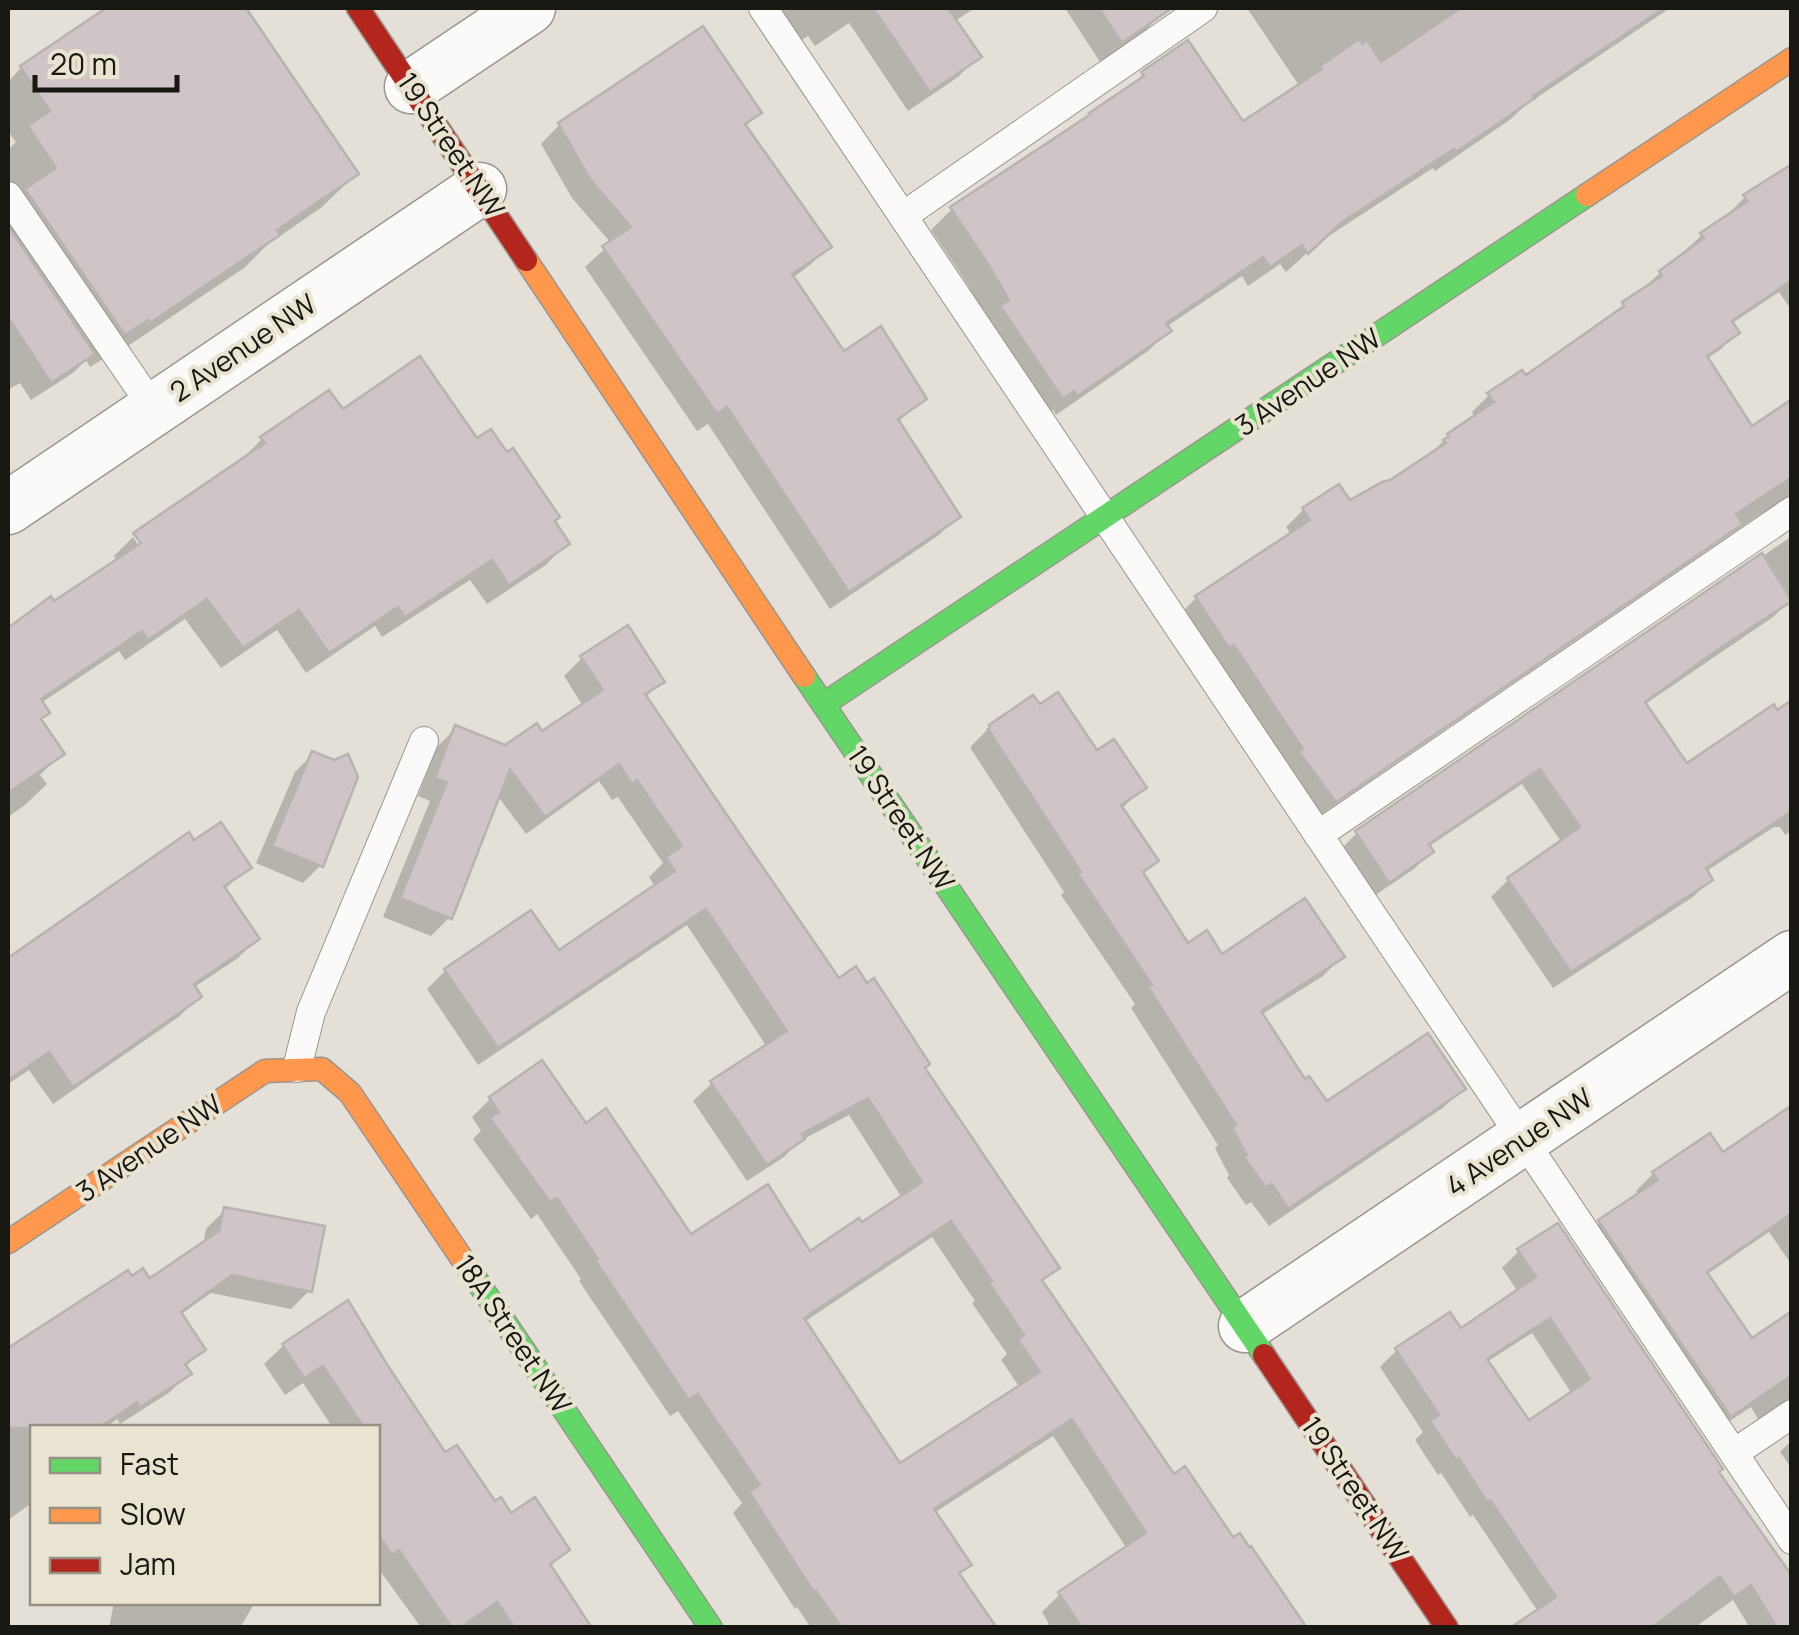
<svg xmlns="http://www.w3.org/2000/svg" width="1799" height="1635" font-family="Manrope,sans-serif">
<style>
.shadow{fill:#0003;fill-rule:evenodd}
.building{fill:#cfc5c6;stroke:#b8b3b1;stroke-width:2.5;fill-rule:evenodd}
.lines{fill:none;stroke-linecap:round;stroke-linejoin:round}
.lane-casing{stroke:#99968f;stroke-width:30}
.street-casing{stroke:#99968f;stroke-width:55}
.fast-casing{stroke:#99968f;stroke-width:25}
.slow-casing{stroke:#99968f;stroke-width:25}
.jam-casing{stroke:#99968f;stroke-width:25}
.lane{stroke:#fbfaf9;stroke-width:28}
.street{stroke:#fbfaf9;stroke-width:52}
.fast{stroke:#63d668;stroke-width:22}
.slow{stroke:#ff974d;stroke-width:22}
.jam{stroke:#b3261e;stroke-width:22}
.labels{text-anchor:middle;stroke-width:8;stroke-linejoin:round;paint-order:stroke}
.street-label{font-size:28px;fill:#191711;stroke:#e9e3d2}
</style>
<rect width="100%" height="100%" fill="#e4e0d7"/>
<path class="shadow" d="M111 8H243L356 174 322 207 267 245 244 268 116 354 114 352 90 367 86 360 73 373 31 400 20 383 8 390V210L20 197 8 179V150L16 142 8 131V82L21 68Z
M767 8H975L955 21 978 57 958 77 908 111 849 23 815 46 808 36 793 46Z
M1065 8H1164L1165 10 1145 31 1100 62Z
M1247 8H1670L1523 107 1511 119 1435 171 1433 168 1318 243 1286 272 1280 264 1248 286 1242 276 1166 327 1169 331 1148 351 1056 415 1053 410 1041 418 968 285 931 230 952 209 1126 91 1143 74 1243 124 1300 87Z
M703 29 759 112 744 128 829 247 810 265 792 278 844 354 924 399 898 422 957 517 939 535 830 609 708 424 697 431 585 267 611 243 572 198 541 144 559 125Z
M1792 165V311L1779 292 1731 324 1737 333 1720 350 1706 359 1752 429 1792 402V523L1773 510 1762 513 1317 817 1179 615 1196 598 1292 536 1286 527 1303 510 1338 487 1349 503 1383 485 1431 453 1449 436 1475 418 1472 412 1489 395 1525 379 1607 321 1702 235 1730 217 1728 214 1745 197Z
M342 412 476 441 552 522 567 543 546 565 487 604 470 580 382 637 375 626 306 673 277 630 221 668 185 619 125 660 119 651 41 703 39 721 61 754 40 775 47 784 25 805 8 817V636L118 562 114 556 133 537 145 555 150 552 138 535H135L241 460 262 439Z
M1792 536V599L1773 617 1644 705 1686 767 1792 703V831L1785 835 1780 827H1774L1705 872 1710 880 1693 897 1553 988 1491 897 1508 880 1562 843 1522 784 1428 847 1431 852 1414 869 1371 898 1340 850 1357 833Z
M582 658 662 681 645 698 839 982 922 1068 1056 1267 1041 1283 1173 1477 1233 1540 1303 1628H1044L1049 1624 1042 1612 1060 1594 1127 1549 1053 1436 934 1513 969 1564 958 1575 994 1628H811L797 1607 795 1609 733 1513 742 1503 678 1411 670 1416 579 1281 581 1279 537 1214 531 1219 473 1139 481 1131 472 1117 490 1099 585 1126 690 1238 809 1254 862 1226 902 1198 849 1115 798 1142 784 1157 747 1181 693 1101 712 1083 767 1047 687 925 478 1065 427 989 445 971 558 954 656 888 649 877 663 863 618 797 612 800 599 781 526 834 497 795 450 917 431 936 383 917 430 801 418 796 437 747 456 728 505 748 541 735 583 706 564 676ZM932 1237 975 1301 972 1303 1007 1354 1001 1360 1020 1388 900 1466 804 1322Z
M990 727 1096 753 1144 788 1121 809 1156 861 1142 875 1188 947 1221 958 1342 957 1323 976 1261 1015 1304 1082 1326 1104 1463 1088 1444 1107 1269 1226 1251 1202 1246 1205 1227 1178 1229 1175 1215 1148 1218 1145 1131 1008 1135 1004 1061 895 1064 892 971 749V746Z
M313 754 334 762 321 865 303 883 256 863 295 772Z
M188 836 194 844 248 868 224 890 257 939 238 958 193 988 199 996 180 1016 53 1104 29 1070 8 1084V960Z
M1792 1108V1265L1769 1232 1706 1275 1751 1341 1792 1314V1425L1773 1413 1758 1419 1751 1407 1713 1432 1583 1239 1600 1222 1640 1196 1636 1191 1653 1174 1709 1136 1722 1155Z
M225 1210 310 1290 291 1309 211 1293 180 1315 203 1349 185 1367 189 1373 170 1392 120 1424 117 1419 105 1428H32V1503L8 1520V1350L27 1336 131 1279 149 1281 203 1245 206 1229Z
M1519 1251 1717 1472 1792 1628H1750L1733 1600 1694 1628H1529L1539 1613 1473 1515 1470 1517 1441 1473 1438 1475 1415 1440 1423 1432 1380 1367 1397 1350 1460 1332 1518 1292 1502 1268ZM1532 1333 1572 1394 1528 1424 1487 1362Z
M347 1304 444 1456 494 1505 567 1550 549 1568 589 1628H418L420 1626 378 1568V1428H333L303 1383 285 1395 264 1364 283 1346Z
M1792 1440V1469L1780 1452Z
M114 1602H255L240 1628H109Z"/>
<path class="building" d="M106 8H246L359 174 277 230 280 235 150 323 148 320 125 335 25 189 56 168 28 126 50 111 20 66Z
M873 8H948L982 57 930 92Z
M1099 8H1167L1169 10 1122 43Z
M1461 8H1664L1533 96 1535 98 1456 152 1454 149 1342 222 1308 254 1302 245 1270 267 1263 257 1166 323 1172 331 1077 396 1074 391 1063 399 1000 306 1009 300 988 264 950 207 1091 114 1089 113 1144 76 1141 72 1188 40 1243 121 1322 69 1320 66 1359 39 1362 44 1367 40 1381 62Z
M703 26 762 113 745 124 832 247 792 274 844 351 881 326 927 399 898 419 961 517 849 592 727 407 717 414 602 246 631 227 590 179 558 123Z
M1792 164V280L1732 321 1740 333 1707 356 1752 426 1792 399V477L1736 514 1743 524 1336 802 1299 752 1303 749 1234 645 1229 648 1195 596 1310 520 1302 508 1339 484 1350 500 1382 482 1390 480 1446 443 1443 440 1449 436 1447 434 1494 402 1487 393 1522 370 1526 375 1624 306 1622 302 1662 276 1659 271 1704 238 1700 233 1748 201 1743 195Z
M8 226 95 354 51 383 8 317Z
M420 356 477 438 491 429 507 452 513 448 560 517 555 521 570 544 509 585 492 560 405 617 398 607 329 653 299 610 243 648 207 599 148 640 142 631 41 699 50 713 41 719 65 754 8 793V628L51 596 54 601 141 543 133 533 265 443 260 437 329 390 343 409Z
M1762 553 1792 601 1714 652 1645 702 1687 763 1774 704 1777 710 1792 700V811L1706 868 1713 880 1571 972 1507 878 1580 827 1540 769 1429 844 1434 852 1389 883 1355 831Z
M628 625 665 682 645 694 727 815 839 978 856 966 867 983 874 978 930 1064 925 1068 1060 1268 1042 1280 1174 1474 1185 1466 1233 1537 1240 1533 1249 1547 1251 1546 1307 1628H1082L1058 1592 1146 1533 1072 1419 934 1509 972 1565 959 1573 997 1628H842L816 1591 814 1592 749 1492 760 1485 698 1394 689 1400 595 1260 598 1259 557 1198 550 1202 490 1118 499 1112 489 1097 542 1060 586 1123 606 1108 691 1234 768 1184 810 1251 859 1218 862 1222 922 1182 868 1098 802 1134 805 1139 767 1165 710 1081 787 1031 706 909 498 1048 444 969 531 910 559 950 675 871 666 857 682 846 637 780 632 784 619 764 545 817 510 769 452 919 400 898 447 782 435 778 455 725 505 745 537 723 542 731 603 690 580 656ZM951 1221 992 1281 989 1283 1024 1335 1018 1340 1040 1372 900 1463 804 1318Z
M1058 692 1097 750 1114 739 1147 788 1121 805 1159 861 1143 872 1188 943 1207 930 1222 954 1305 898 1345 957 1261 1011 1305 1079 1309 1076 1327 1101 1428 1033 1466 1089 1288 1209 1274 1187 1271 1184 1266 1188 1244 1157 1247 1155 1232 1128 1236 1125 1148 987 1152 985 1078 874 1081 872 988 729 990 728 989 725 1033 695 1040 704Z
M312 751 334 760 348 754 358 777 323 867 272 846Z
M221 822 252 868 224 886 260 939 194 984 202 997 73 1087 49 1052 8 1080V958L189 832 194 840Z
M1792 1105V1213L1707 1272 1752 1338 1792 1311V1375L1731 1417 1598 1220 1658 1180 1652 1172 1710 1133 1723 1152Z
M224 1207 325 1226 312 1292 232 1275 181 1312 206 1350 185 1364 192 1374 140 1407 137 1402 99 1428H8V1348L128 1270 132 1276 143 1268 149 1278 156 1274 219 1231Z
M1558 1223 1723 1469 1719 1472 1792 1576V1628H1777L1751 1585 1734 1597 1720 1576 1651 1628H1510L1556 1597 1490 1500 1487 1502 1459 1458 1456 1460 1430 1421 1439 1415 1395 1348 1450 1312 1461 1328 1536 1277 1517 1249ZM1550 1318 1590 1379 1529 1420 1487 1359Z
M348 1300 388 1366 445 1452 457 1445 495 1501 501 1497 511 1513 535 1497 570 1550 550 1564 592 1628H515L497 1602 460 1628H452L399 1550 392 1555 378 1534V1428H364L323 1366 304 1378 282 1344Z"/>
<g class="lines">
<g class="lane-casing">
<path id="lane" d="M763 8 1792 1540
M8 196 154 409
M903 216 1203 8
M1318 835 1792 511
M297 1068 311 1012 424 741
M1734 1453 1792 1414"/>
</g>
<g class="street-casing">
<path id="street" d="M411 87 529 8
M8 508 480 189
M1245 1326 1792 957"/>
</g>
<g class="fast-casing">
<path id="fast" d="M804 676 1264 1355
M824 704 1587 195
M473 1275 711 1628"/>
</g>
<g class="slow-casing">
<path id="slow" d="M1587 195 1792 59
M526 260 804 676
M8 1242 265 1071 322 1069 350 1093 473 1275"/>
</g>
<g class="jam-casing">
<path id="jam" d="M358 8 526 260
M1264 1355 1447 1628"/>
</g>
<use href="#lane" class="lane"/>
<use href="#street" class="street"/>
<use href="#fast" class="fast"/>
<use href="#slow" class="slow"/>
<use href="#jam" class="jam"/>
</g>
<g class="labels">
<g class="street-label">
<text transform="translate(451 145) rotate(56)" y="10">19 Street NW</text>
<text transform="translate(243 348) rotate(-34)" y="10">2 Avenue NW</text>
<text transform="translate(1308 382) rotate(-34)" y="10">3 Avenue NW</text>
<text transform="translate(901 818) rotate(56)" y="10">19 Street NW</text>
<text transform="translate(1519 1142) rotate(-34)" y="10">4 Avenue NW</text>
<text transform="translate(149 1148) rotate(-34)" y="10">3 Avenue NW</text>
<text transform="translate(513 1334) rotate(56)" y="10">18A Street NW</text>
<text transform="translate(1355 1489) rotate(56)" y="10">19 Street NW</text>
</g>
</g>
<rect width="1799" height="1635" fill="none" stroke="#191711" stroke-width="20"/>
<rect x="30" y="1425" width="350" height="180" fill="#e9e3d2" stroke="#969185" stroke-width="2.5"/>
<rect x="50" y="1458" width="50" height="15" fill="#63d668" stroke="#969185" stroke-width="2.5"/>
<text x="120" y="1475" font-size="30" fill="#191711">Fast</text>
<rect x="50" y="1508" width="50" height="15" fill="#ff974d" stroke="#969185" stroke-width="2.5"/>
<text x="120" y="1525" font-size="30" fill="#191711">Slow</text>
<rect x="50" y="1558" width="50" height="15" fill="#b3261e" stroke="#969185" stroke-width="2.5"/>
<text x="120" y="1575" font-size="30" fill="#191711">Jam</text>
<path d="M35 75v15h142v-15" fill="none" stroke="#191711" stroke-width="5"/>
<text x="50" y="75" font-size="30" fill="#191711" stroke="#e9e3d2" stroke-width="8" paint-order="stroke">20 m</text>
</svg>
